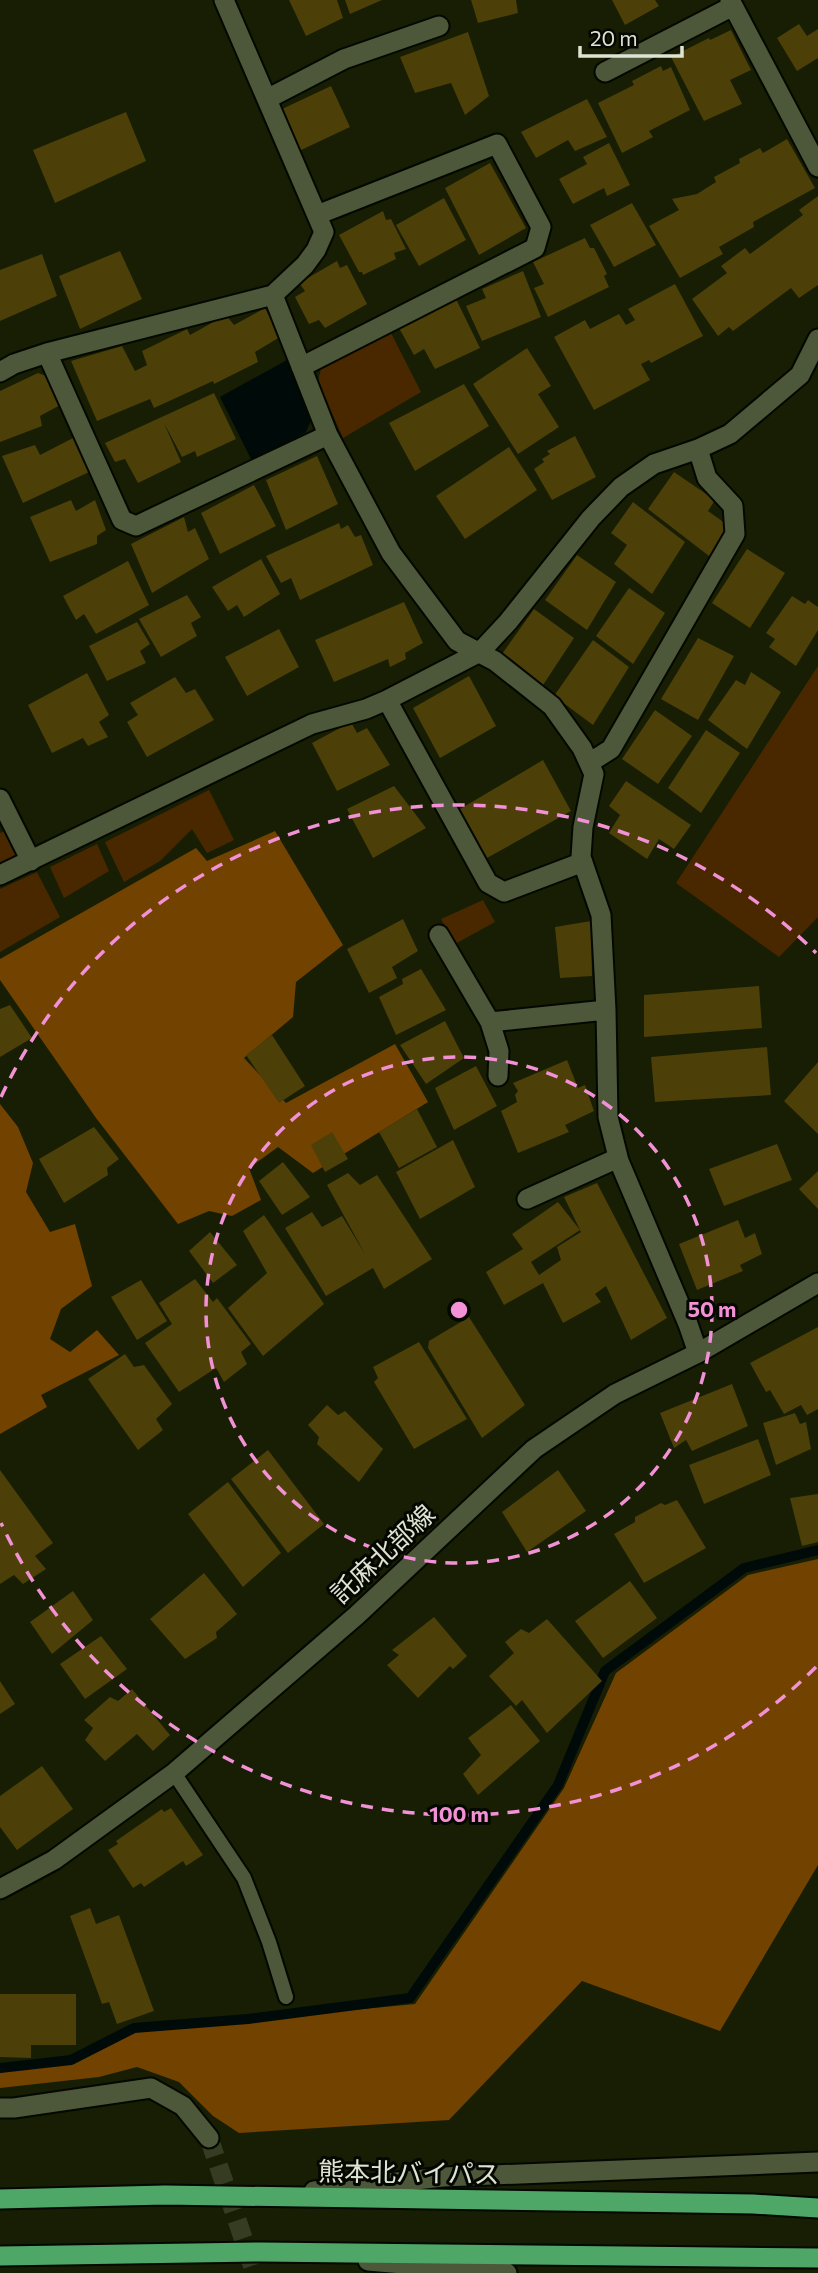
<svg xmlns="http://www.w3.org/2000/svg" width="818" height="2273" font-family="Commissioner,'Noto Sans JP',sans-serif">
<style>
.green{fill:#492800}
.forest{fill:#724201}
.water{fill:#000a08}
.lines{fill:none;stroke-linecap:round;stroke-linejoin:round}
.stream{stroke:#000a08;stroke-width:10}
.building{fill:#4c3f08;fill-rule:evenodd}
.minor-tunnel{stroke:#353c22;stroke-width:19;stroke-dasharray:19 10;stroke-linecap:butt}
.service-casing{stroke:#040800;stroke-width:18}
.minor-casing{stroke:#040800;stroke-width:23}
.secondary-casing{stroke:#040800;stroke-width:23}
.trunk-casing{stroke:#040800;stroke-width:23}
.service{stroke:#4d5739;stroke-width:14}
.minor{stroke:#4d5739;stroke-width:19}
.secondary{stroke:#4d5739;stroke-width:19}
.trunk{stroke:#4ea766;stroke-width:19}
.ring{fill:none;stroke:#f391d6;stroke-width:3.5;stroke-dasharray:12 9}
.labels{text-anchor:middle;stroke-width:6;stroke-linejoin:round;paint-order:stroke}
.street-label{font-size:26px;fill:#dee4d3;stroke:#050701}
.centre{fill:#f391d6;stroke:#050701;stroke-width:3.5}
.ring-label{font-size:21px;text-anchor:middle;font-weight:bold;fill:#f391d6;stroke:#050701;stroke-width:6;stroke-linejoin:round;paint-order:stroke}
</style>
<rect width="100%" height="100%" fill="#171e03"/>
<path class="green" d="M390 331 421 392 343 438 318 382 321 368Z
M818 666V917L779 957 676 883Z
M209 790 234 840 207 853 192 829 160 861 124 882 105 842Z
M8 829 21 856 0 865V833Z
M97 844 109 871 64 898 50 867Z
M37 872 60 917 0 952V889Z
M483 900 495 922 455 944 441 919Z"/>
<path class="forest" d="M275 831 343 945 296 982 293 1017 244 1058 286 1103 395 1044 428 1102 313 1173 278 1147 249 1168 261 1200 232 1216 209 1211 178 1224 96 1118 0 980V959L196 848 207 861Z
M0 1104 18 1127 33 1163 26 1192 50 1232 75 1224 92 1286 61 1309 50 1339 70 1352 97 1330 119 1355 41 1395 47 1407 0 1434Z
M818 1559V1865L720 2031 582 1981 449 2120 239 2133 213 2116 179 2082 137 2067 99 2077 0 2088V2069L73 2064 135 2031 415 2004 564 1788 616 1673 748 1575Z"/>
<path class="water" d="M287 360 312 418 306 432 252 461 220 397Z"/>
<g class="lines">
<path class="stream" d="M0 2068 71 2060 134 2028 248 2019 410 1998 558 1785 605 1671 744 1568 818 1550"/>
</g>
<path class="building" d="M289 0H337L343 18 306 36Z
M345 0H382L350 14Z
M471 0H516L518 13 478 23Z
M612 0H655L659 6 625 25Z
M799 24 807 36 818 29V58L797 71 777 38Z
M731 30 751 70 730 80 742 104 704 121 671 57 709 38 710 40Z
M468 32 489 96 465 115 451 83 415 93 400 57Z
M661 66 663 71 671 67 690 110 649 131 653 137 622 153 598 103 634 85 632 81Z
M331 86 350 127 299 151 280 110Z
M587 99 607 137 575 151 568 140 536 158 521 132Z
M126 112 146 161 55 203 33 150Z
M787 139 815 188 753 222 754 227 719 247 723 254 680 278 649 226 679 210 672 199 697 194 716 182 714 177 740 163 739 159 760 148 763 153Z
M609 143 630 185 607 196 604 188 573 204 559 179 587 164 583 157Z
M490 163 526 228 479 255 445 188Z
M818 196V285L799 298 791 288 733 331 729 327 718 336 692 299 727 273 721 266 745 248 750 254 803 215 799 210Z
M444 198 466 240 419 266 396 225Z
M632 203 656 245 614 267 590 225Z
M383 211 386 220 391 219 406 249 394 253 396 259 363 275 362 272H359L339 235Z
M585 238 590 248H594L607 274 604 276 609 287 548 317 534 288 544 284 533 262Z
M120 251 142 299 80 329 59 276Z
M42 254 57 296 0 321V270Z
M337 261 340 268 347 265 367 304 325 328 319 320 309 324 295 297 305 291 299 283Z
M523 271 541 317 482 341 466 306 486 298 482 289Z
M675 284 703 336 651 363 649 360 641 364 650 380 594 410 554 337 585 320 590 329 619 314 626 325 635 320 628 309Z
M456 299 480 348 435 369 424 349 414 355 399 328Z
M265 308 280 337 255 352 258 362 214 384 213 381 154 408 150 399 97 421 71 361 122 346 135 371 147 365 142 351 187 329 190 335 226 315 234 325Z
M527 348 551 386 538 394 559 427 518 454 473 384Z
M38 373 52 378 62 404 40 416 42 426 0 442V391Z
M464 384 489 426 415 471 389 423Z
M214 393 236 439 197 457 195 451 182 457 164 423 181 462 138 483 125 459 115 462 105 443Z
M575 436 596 477 552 500 534 469 544 462 542 459 550 454 547 451Z
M73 438 89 472 23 503 2 456 35 445 40 455Z
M509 447 537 490 465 539 436 496Z
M317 456 338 504 286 530 266 480Z
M674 472 715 500 708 511 729 526 709 556 648 509Z
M254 485 276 526 220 554 201 513Z
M71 500 76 511 95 500 106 530 97 536V544L50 562 30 517Z
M633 502 685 542 652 594 614 564 627 545 611 533Z
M184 517 188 532 195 528 209 559 152 593 131 544Z
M339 523 341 529 348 525 355 537 361 535 373 565 300 600 291 578 281 583 266 556Z
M747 549 785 573 750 628 712 603Z
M577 555 616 582 587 630 545 600Z
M261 559 280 594 244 617 237 605 228 611 212 587Z
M128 561 149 605 96 634 84 614 76 620 63 596Z
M629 588 665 613 633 664 596 636Z
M187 595 201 617 191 623 197 636 161 657 139 619Z
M792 596 805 604 808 600 818 607V630L796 666 769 647 775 639 766 633Z
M404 602 423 643 405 653 406 659 390 667 388 659 334 682 315 640Z
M534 609 574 638 543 685 502 654Z
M137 622 150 644 140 651 146 663 107 681 89 646Z
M279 629 299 667 247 696 225 657Z
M698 638 734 656 698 720 661 699Z
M593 640 629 667 593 725 554 696Z
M751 672 781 692 747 749 708 720 736 680 745 685Z
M87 673 109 715 99 722 108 737 88 746 83 738 52 753 28 705Z
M469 676 496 726 440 758 413 708Z
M175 677 186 693 195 689 214 720 147 757 127 722 138 715 130 703Z
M655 710 692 736 658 784 622 759Z
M351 722 357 733 367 728 390 765 337 791 312 743Z
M706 730 740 753 701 813 668 788Z
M543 760 571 811 487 858 460 809Z
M626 781 691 825 674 849 659 839 647 859 609 833 620 815 609 806Z
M394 786 426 828 373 858 347 809Z
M403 919 418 951 392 967 397 978 369 993 347 949Z
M591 921 592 976 560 978 555 927Z
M421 969 446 1010 396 1035 379 997 403 984 402 979Z
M759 986 762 1028 644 1037V995Z
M10 1005 32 1038 0 1057V1009Z
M445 1021 464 1058 426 1084 400 1045Z
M272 1035 305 1086 279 1103 246 1055Z
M767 1047 771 1095 655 1102 651 1057Z
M567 1060 578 1088 585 1085 594 1111 565 1125 569 1132 518 1153 501 1111 517 1102 515 1095 518 1091 513 1083Z
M818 1062V1134L784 1101Z
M476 1066 497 1106 454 1130 435 1088Z
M417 1109 437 1147 399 1168 379 1132Z
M94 1127 119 1159 107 1168 108 1175 64 1203 39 1159Z
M332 1132 348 1159 325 1172 311 1145Z
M453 1140 475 1187 420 1219 396 1172Z
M777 1144 792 1180 724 1206 709 1169Z
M283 1162 310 1197 282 1215 259 1181Z
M818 1171V1209L799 1189Z
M348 1173 360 1185 377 1175 432 1259 384 1289 373 1268 326 1296 285 1228 312 1212 322 1227 342 1216 365 1254 327 1185Z
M597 1183 667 1318 631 1340 606 1286 595 1294 601 1302 563 1323 543 1283 504 1305 486 1272 523 1249 512 1234 558 1202 580 1230 564 1197ZM580 1230 581 1232 557 1247 561 1260 539 1275 531 1262Z
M264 1215 324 1304 263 1356 228 1308 267 1273 243 1231Z
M738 1220 745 1238 755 1233 762 1254 740 1265 743 1271 697 1290 679 1244Z
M210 1232 237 1265 213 1283 189 1251Z
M195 1279 213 1302 217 1298 251 1344 241 1352 247 1364 224 1382 216 1368 179 1392 145 1343 172 1324 159 1303Z
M141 1280 167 1321 137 1340 111 1297Z
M469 1317 525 1405 482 1438 428 1348 429 1341Z
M818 1327V1409L807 1415 801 1405 784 1414 770 1390 766 1392 750 1363Z
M419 1342 467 1419 414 1449 374 1382 378 1378 373 1367Z
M125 1354 134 1367 144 1365 172 1404 156 1419 163 1430 138 1450 88 1379Z
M732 1384 748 1426 692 1451 686 1440 674 1448 660 1413Z
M327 1405 338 1415 345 1411 383 1449 359 1482 317 1444 319 1437 308 1425Z
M795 1413 800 1424 806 1422 811 1449 776 1465 763 1423Z
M758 1439 771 1475 704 1504 689 1465Z
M268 1450 324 1524 288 1553 231 1479Z
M0 1470 53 1543 35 1556 46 1569 23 1584 14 1575 0 1584Z
M558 1470 586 1511 527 1552 502 1512Z
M228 1482 281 1553 243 1587 188 1514Z
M818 1494V1542L802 1546 790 1498Z
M677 1500 706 1548 644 1583 614 1534 635 1522V1517L661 1503 665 1505Z
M204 1573 237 1614 216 1632 217 1638 185 1659 150 1619Z
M630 1581 657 1618 603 1658 575 1621Z
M73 1591 93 1620 52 1654 30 1622Z
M434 1617 467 1656 453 1669 450 1666 418 1698 387 1665 399 1655 392 1650Z
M547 1619 602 1681 547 1733 522 1700 516 1706 489 1676 514 1653 505 1642 521 1629 529 1633Z
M101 1636 127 1669 85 1699 60 1664Z
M0 1681 15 1704 0 1714Z
M132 1689 170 1735 153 1751 137 1734 105 1761 85 1740 93 1728 84 1720 110 1697 118 1701Z
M511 1705 540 1741 478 1795 463 1774 481 1755 468 1738Z
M42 1766 73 1809 17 1850 0 1827V1796Z
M171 1808 203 1855 186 1866 183 1861 144 1887 141 1883 133 1888 108 1850 118 1844 116 1841 162 1809 164 1812Z
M90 1908 96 1924 119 1915 154 2011 117 2024 109 2002 102 2004 70 1916Z
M0 1994H76V2045H31V2058L0 2057Z"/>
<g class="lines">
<path class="minor-tunnel" d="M209 2138 255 2273"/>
<g class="service-casing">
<path id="service" d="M174 1773 244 1878 269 1942 286 1997"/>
</g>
<g class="minor-casing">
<path id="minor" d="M730 0 818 167
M605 72 733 6
M267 99 344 59 439 26
M273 295 328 435 391 553 457 641 495 661 552 706 582 748 594 774 583 827 581 857 601 915 606 1010 608 1117 619 1161 688 1324 698 1353
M47 353 122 520 136 526 328 435
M301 367 535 248 541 227 497 144 317 215
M0 372 14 364 47 353 273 295 305 265 316 250 324 232 224 0
M387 700 488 883 504 892 583 862
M589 763 611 749 735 534 733 506 707 478 698 449
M0 799 31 861
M0 875 312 724 366 709 387 700 480 652 508 622 591 518 621 487 654 464 698 449 730 434 800 375 818 339
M439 935 490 1022 499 1051 498 1076
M490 1022 606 1010
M527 1199 618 1158
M0 2108H14L151 2088 183 2106 209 2138
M314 2191 443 2177 818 2162
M368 2261 507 2273"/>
</g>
<g class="secondary-casing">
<path id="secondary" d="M0 1889 54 1860 174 1773 357 1615 534 1449 615 1394 698 1353 818 1283"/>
</g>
<g class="trunk-casing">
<path id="trunk" d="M0 2199 165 2195 753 2204 818 2208
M0 2256 261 2252 818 2258"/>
</g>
<use href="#service" class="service"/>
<use href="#minor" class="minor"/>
<use href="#secondary" class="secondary"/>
<use href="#trunk" class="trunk"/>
</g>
<g class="ring">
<circle cx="459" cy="1310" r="253"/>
<path d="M816 1667A505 505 0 0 1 1 1523M1 1097A505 505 0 0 1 816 953"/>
</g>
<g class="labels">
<g class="street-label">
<text transform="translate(383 1554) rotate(-43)" y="9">託麻北部線</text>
<text transform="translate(409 2173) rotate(1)" y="9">熊本北バイパス</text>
</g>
</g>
<circle cx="459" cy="1310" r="10" class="centre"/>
<g class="ring-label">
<text x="712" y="1317">50 m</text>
<text x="459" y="1822">100 m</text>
</g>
<path d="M580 46v10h102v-10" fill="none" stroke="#dee4d3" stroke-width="3.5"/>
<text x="590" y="46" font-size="21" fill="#dee4d3" stroke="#050701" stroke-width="5" paint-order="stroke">20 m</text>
</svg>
